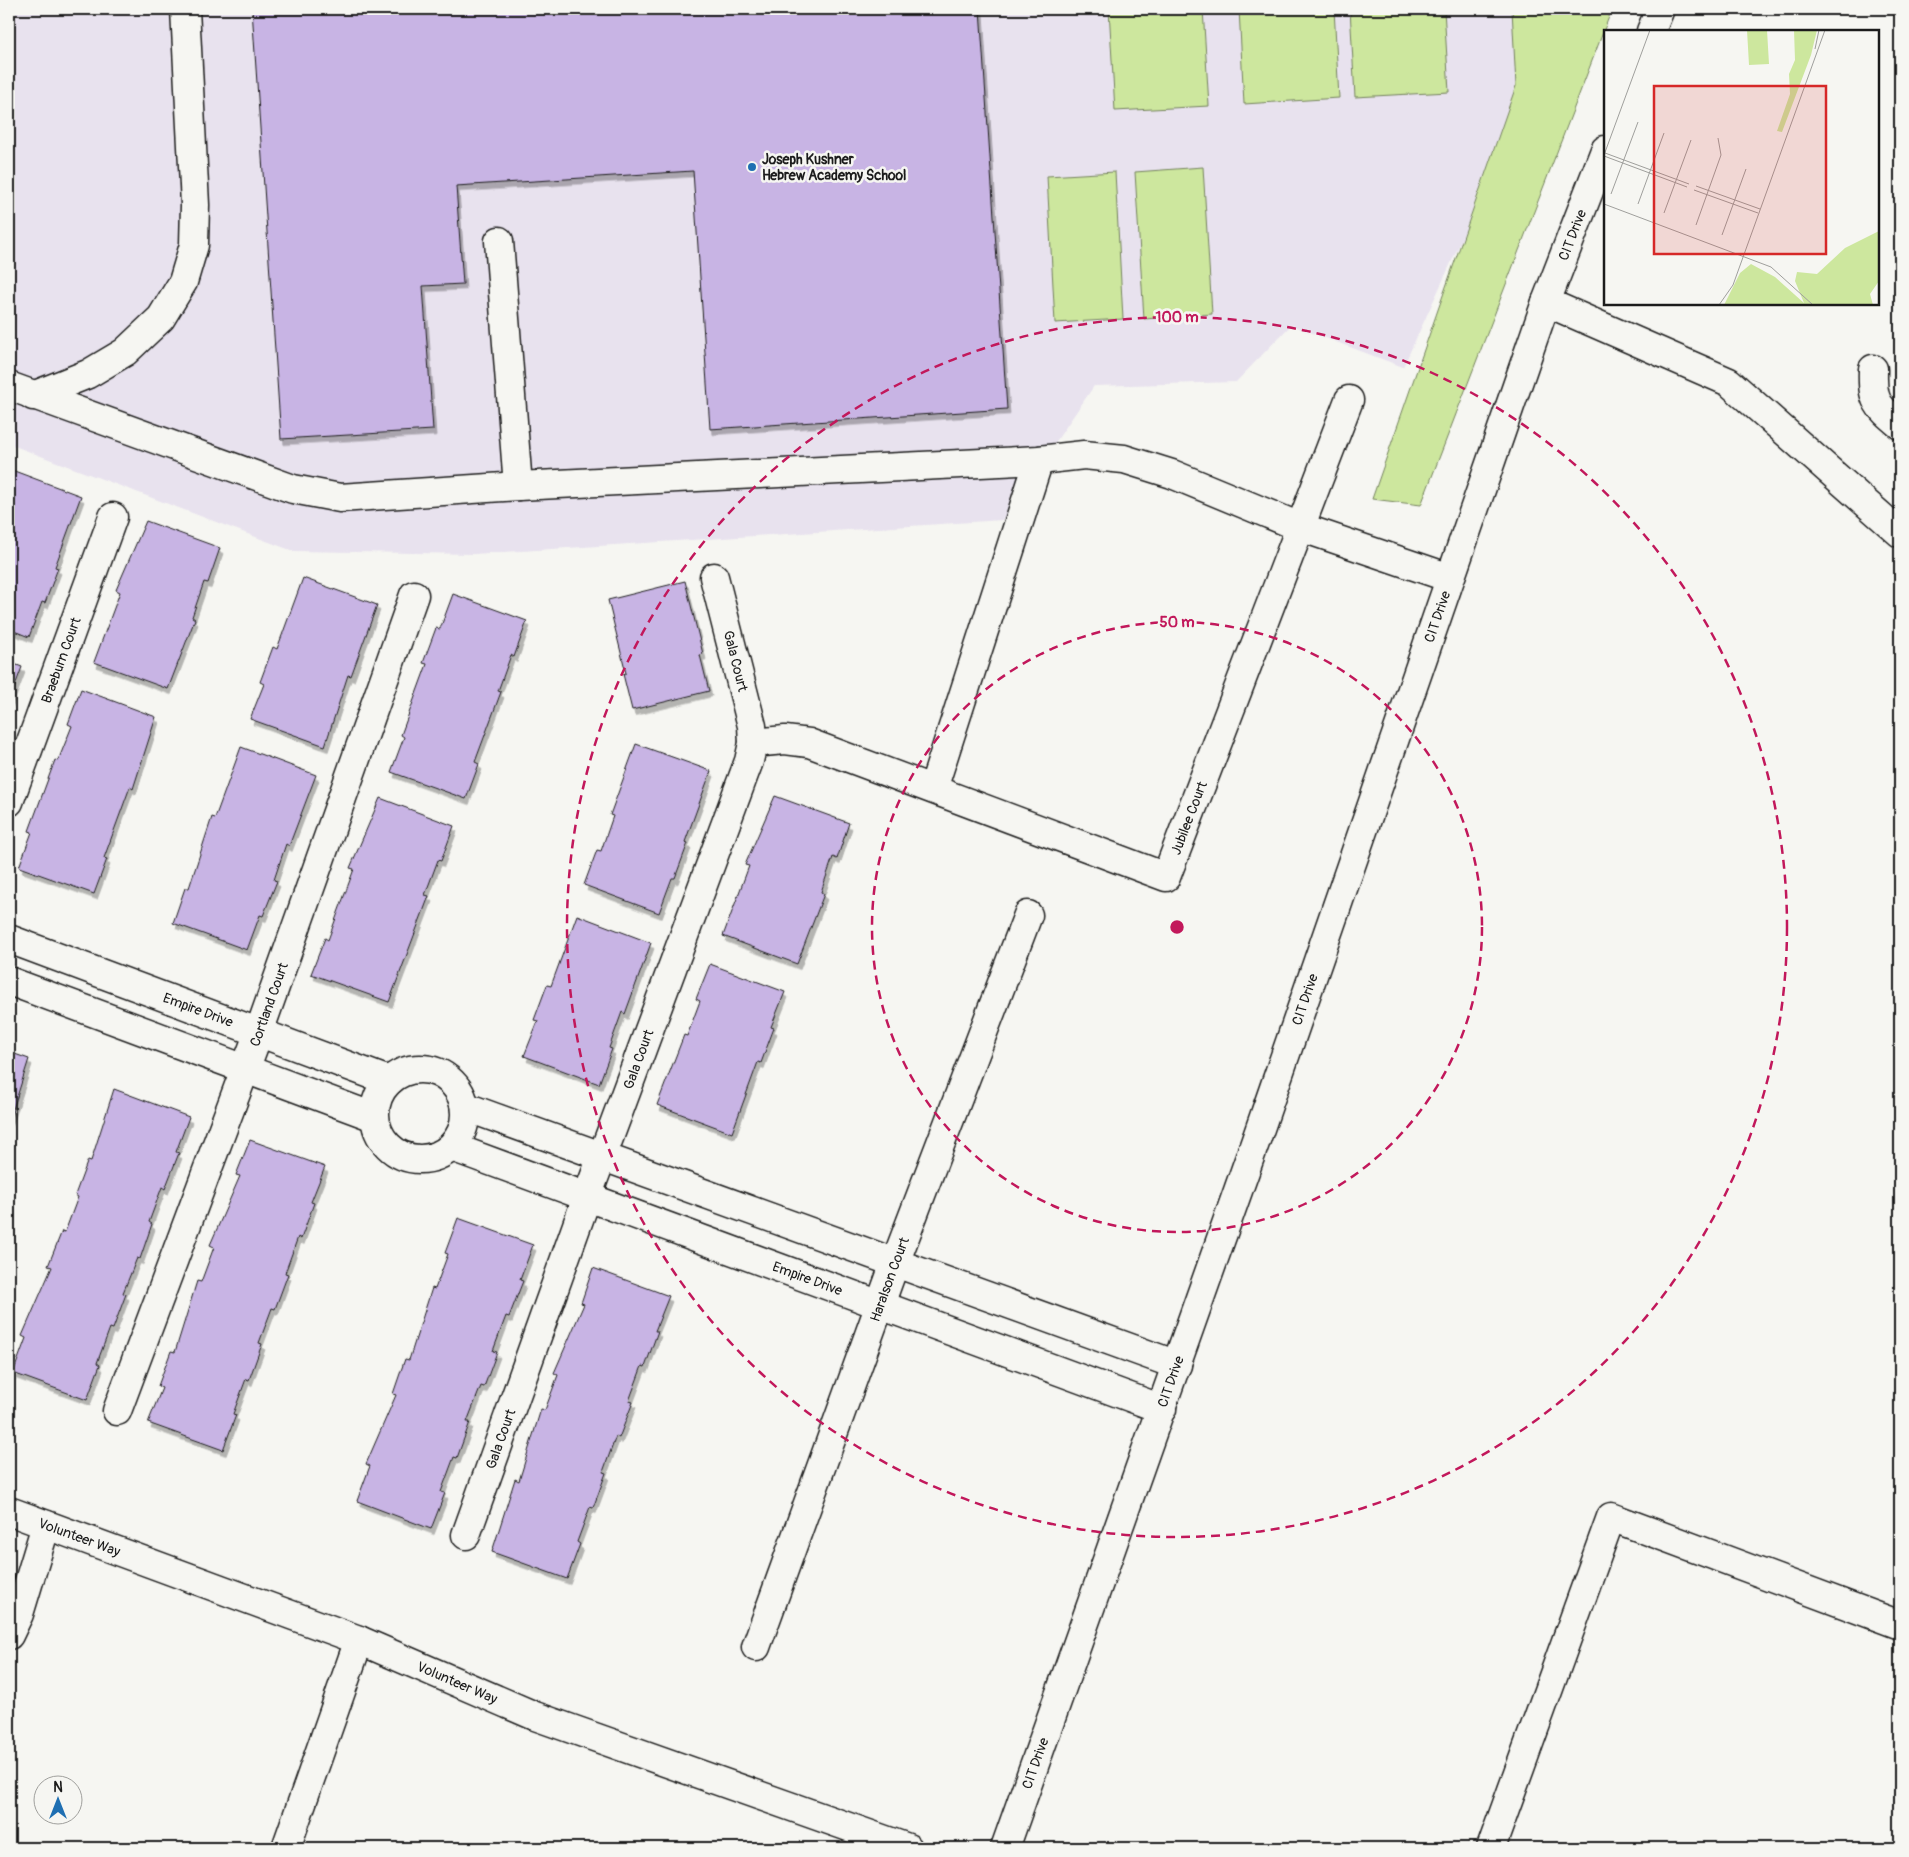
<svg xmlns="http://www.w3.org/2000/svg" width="1909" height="1857" font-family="Pangolin,sans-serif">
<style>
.built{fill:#e8e2ee}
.green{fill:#cde79e;stroke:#74825d}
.building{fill:#c8b4e4;stroke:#1c1c1c;filter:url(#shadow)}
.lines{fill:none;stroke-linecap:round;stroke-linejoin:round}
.minor-casing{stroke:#1c1c1c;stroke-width:31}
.minor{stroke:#f6f6f2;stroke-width:28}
.ring{fill:none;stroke:#c2185b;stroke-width:2.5;stroke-dasharray:9 6}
.poi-dot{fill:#1f6fb2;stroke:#f6f6f2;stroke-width:2}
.labels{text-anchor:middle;stroke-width:5;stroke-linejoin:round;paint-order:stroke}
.poi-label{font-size:14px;font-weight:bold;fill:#1c1c1c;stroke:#f6f6f2;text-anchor:start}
.street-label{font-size:14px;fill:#1c1c1c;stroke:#f6f6f2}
.inset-road{fill:none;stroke:#9f9f9c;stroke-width:1}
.view{fill:#d62828;fill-opacity:0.15;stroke:#d62828;stroke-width:2.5}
.inset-edge{fill:none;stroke:#1c1c1c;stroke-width:2.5}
.centre{fill:#c2185b;stroke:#f6f6f2;stroke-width:2.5}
.ring-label{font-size:15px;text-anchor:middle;font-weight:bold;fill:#c2185b;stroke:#f6f6f2;stroke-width:5;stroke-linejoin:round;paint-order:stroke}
</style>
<defs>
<filter id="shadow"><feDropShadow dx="3" dy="5.5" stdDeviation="0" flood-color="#0004"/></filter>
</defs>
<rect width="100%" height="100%" fill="#f6f6f2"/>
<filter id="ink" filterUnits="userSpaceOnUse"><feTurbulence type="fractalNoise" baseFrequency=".02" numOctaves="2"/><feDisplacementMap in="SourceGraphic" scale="10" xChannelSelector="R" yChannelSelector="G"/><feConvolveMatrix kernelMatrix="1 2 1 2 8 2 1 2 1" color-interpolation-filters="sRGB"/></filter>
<g filter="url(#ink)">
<path class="built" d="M9 9H1568L1403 367 1291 325 1236 382 1094 386 1002 520 474 554 293 551 9 444Z"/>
<path class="green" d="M1109 9H1203L1209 106 1115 111Z
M1239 9H1334L1339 98 1244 104Z
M1350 9H1444L1449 92 1355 97Z
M1512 9H1612L1421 505 1372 499 1516 86Z
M1203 167 1212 314 1144 319 1135 172Z
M1115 172 1123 319 1055 323 1047 176Z"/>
<path class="building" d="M252 9H980L1007 409 710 429 693 171 456 186 463 284 423 286 433 430 281 439Z
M9 469 81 496 55 567 58 568 45 603 42 602 29 637 9 629Z
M146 521 220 548 208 583 204 582 192 617 195 619 168 689 94 662 120 592 116 590Z
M303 578 377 605 351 676 348 675 325 746 250 719 264 684 260 682 273 647 277 649Z
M685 581 703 654 700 655 709 691 632 710 623 674 626 673 608 600Z
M453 594 527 621 514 657 511 655 498 691 501 692 475 762 479 764 466 799 391 772 404 737 401 735 427 664 423 663 436 628 440 629Z
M9 662 22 667 9 702Z
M81 689 156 717 133 789 130 787 104 858 107 859 94 894 19 867 32 832 29 831 55 760 58 761 72 726 68 724Z
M636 744 711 771 685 842 688 843 675 878H672L659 913 584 885 597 850 601 851 613 816 610 815Z
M241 747 316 775 289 846 286 844 274 880 277 881 263 916 260 915 247 950 173 923 185 888H189L212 817 215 818Z
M775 796 849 823 837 859 833 857 821 892 824 894 797 964 723 936 749 866 745 865Z
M380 798 454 826 441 861 438 860 425 895 429 896 389 1002 311 974 325 938 328 940 354 869 350 868Z
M577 915 651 943 625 1014 622 1012 609 1048 612 1049 599 1084 524 1056 538 1021 534 1020 547 985 551 986Z
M710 964 785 992 771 1027 774 1028 761 1063 758 1062 732 1133 657 1105 684 1035 687 1036 700 1001 696 999Z
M9 1052 29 1059 9 1122Z
M114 1089 189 1117 176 1152 179 1153 165 1189 162 1187 149 1222 152 1224 140 1259 137 1258 123 1293 126 1294 113 1329 110 1328 97 1363 100 1365 87 1400 13 1373 26 1338 22 1336 52 1267 48 1266 62 1231 65 1232 78 1197 75 1195 88 1160 91 1161Z
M250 1140 325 1167 311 1202 314 1203 301 1239 298 1237 285 1273 288 1274 275 1309 272 1308 259 1343 262 1344 249 1380 246 1379 233 1414 236 1415 223 1450 148 1423 162 1388 158 1386 171 1351 175 1352 197 1281 201 1282 214 1247 210 1245 240 1176 236 1175Z
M458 1218 533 1245 520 1280 523 1281 509 1317 506 1316 493 1351 497 1352 484 1387 481 1386 467 1422H470L457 1458 454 1457 441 1492 445 1493 431 1529 357 1501 370 1466 366 1464 396 1395 393 1394 405 1359 409 1360 432 1288 435 1289 448 1254 445 1253Z
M593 1268 669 1296 655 1331H658L645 1367 642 1366 629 1401 633 1402 619 1438 616 1436 603 1472 606 1473 593 1508 590 1507 577 1542 580 1544 567 1579 492 1552 515 1479 519 1481 541 1409 545 1410 558 1375 554 1373 584 1304 581 1303Z"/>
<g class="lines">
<g class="minor-casing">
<g id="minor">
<path d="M1651 31 1660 9"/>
<path d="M499 241 518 486"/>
<path d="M1546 302 1729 382 1900 533"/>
<path d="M1873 369C1872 401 1876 405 1900 425"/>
<path d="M9 386 293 489 340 498 518 486 1039 460 1084 455 1124 459 1172 474 1300 527 1450 578"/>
<path d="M33 396 88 374 125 352 161 318 183 282 194 245 195 205 185 9"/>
<path id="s1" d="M753 743 785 740 809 743 1166 877 1349 400"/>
<path d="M933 789 1039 460"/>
<path id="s2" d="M9 802 113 517"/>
<path id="s3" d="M9 939 389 1081"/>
<path d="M9 981 374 1117"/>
<circle cx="420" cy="1114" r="45"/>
<path d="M466 1107 1177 1365"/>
<path id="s4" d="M452 1147 1162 1409"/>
<path id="s5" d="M117 1411 259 1032 414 595"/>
<path id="s6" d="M9 1511 359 1640 535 1716 908 1848"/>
<path id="s7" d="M466 1535 587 1197 749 761 753 743 752 726 714 577"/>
<path d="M9 1635 19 1614 46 1525"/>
<path id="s8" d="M756 1647 895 1263 1028 915"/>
<path d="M286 1848 359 1640"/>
<path id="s9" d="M1005 1848 1256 1140 1546 302 1605 150"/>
<path d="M1491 1848 1611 1517 1900 1625"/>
</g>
</g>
<use href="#minor" class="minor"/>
</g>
</g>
<g class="ring">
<circle cx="1177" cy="927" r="305"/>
<circle cx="1177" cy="927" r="610"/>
</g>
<circle class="poi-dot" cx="752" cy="167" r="5"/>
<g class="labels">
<g class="poi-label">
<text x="762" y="164">Joseph Kushner<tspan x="762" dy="16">Hebrew Academy School</tspan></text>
</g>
<g class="street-label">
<text dy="5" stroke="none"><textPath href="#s9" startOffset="1710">CIT Drive</textPath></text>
<text dy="5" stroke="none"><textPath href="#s9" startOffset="1305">CIT Drive</textPath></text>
<text dy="5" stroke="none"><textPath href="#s2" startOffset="151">Braeburn Court</textPath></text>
<text transform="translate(736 661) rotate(76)" y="5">Gala Court</text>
<text dy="5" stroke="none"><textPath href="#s1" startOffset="501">Jubilee Court</textPath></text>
<text dy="5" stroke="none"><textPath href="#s9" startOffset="900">CIT Drive</textPath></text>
<text dy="5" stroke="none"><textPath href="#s5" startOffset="434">Cortland Court</textPath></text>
<text dy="5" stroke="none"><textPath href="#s3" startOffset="202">Empire Drive</textPath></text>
<text dy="5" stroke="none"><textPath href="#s7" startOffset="506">Gala Court</textPath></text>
<text dy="5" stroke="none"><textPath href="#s4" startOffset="379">Empire Drive</textPath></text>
<text dy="5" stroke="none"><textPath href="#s8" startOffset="391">Haralson Court</textPath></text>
<text dy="5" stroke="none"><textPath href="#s9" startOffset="495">CIT Drive</textPath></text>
<text dy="5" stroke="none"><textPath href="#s7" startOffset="102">Gala Court</textPath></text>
<text dy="5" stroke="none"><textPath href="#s6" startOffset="75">Volunteer Way</textPath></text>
<text dy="5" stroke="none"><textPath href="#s6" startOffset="480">Volunteer Way</textPath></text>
<text dy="5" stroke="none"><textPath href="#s9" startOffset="90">CIT Drive</textPath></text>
</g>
</g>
<g transform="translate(1604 30)">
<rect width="275" height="275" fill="#f6f6f2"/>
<path d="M143 0H163L165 34 145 35ZM190 0H213L207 25 178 102 173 101 186 64 185 44 191 30ZM275 201V251L266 264 269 275H120L136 243 147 234 171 247 200 273 191 251 193 242 213 244 241 218Z" fill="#cde79e"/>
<path class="inset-road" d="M211 19 215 0M1 123 85 154M0 125 46 0M0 126 83 157M92 156 156 179M90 160 154 183M7 164 34 92M0 174 167 237 209 275M34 174 60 103M60 183 87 110M92 195 117 125 114 108M118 205 142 139M115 275 129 255 221 0"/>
<path class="view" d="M50 56H222V224H50Z"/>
<rect width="275" height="275" class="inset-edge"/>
</g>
<circle cx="1177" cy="927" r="8" class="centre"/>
<g class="ring-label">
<text x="1177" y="322">100 m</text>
<text x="1177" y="627">50 m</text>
</g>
<rect width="1909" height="1857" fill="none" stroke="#f6f6f2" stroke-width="30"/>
<rect x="15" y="15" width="1879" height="1827" fill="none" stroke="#1c1c1c" stroke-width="2" filter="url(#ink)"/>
<g transform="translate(58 1800)"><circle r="24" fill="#f6f6f2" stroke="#9f9f9c"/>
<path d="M0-4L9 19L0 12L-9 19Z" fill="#1f6fb2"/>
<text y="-8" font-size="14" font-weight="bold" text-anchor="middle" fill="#1c1c1c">N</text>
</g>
</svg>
